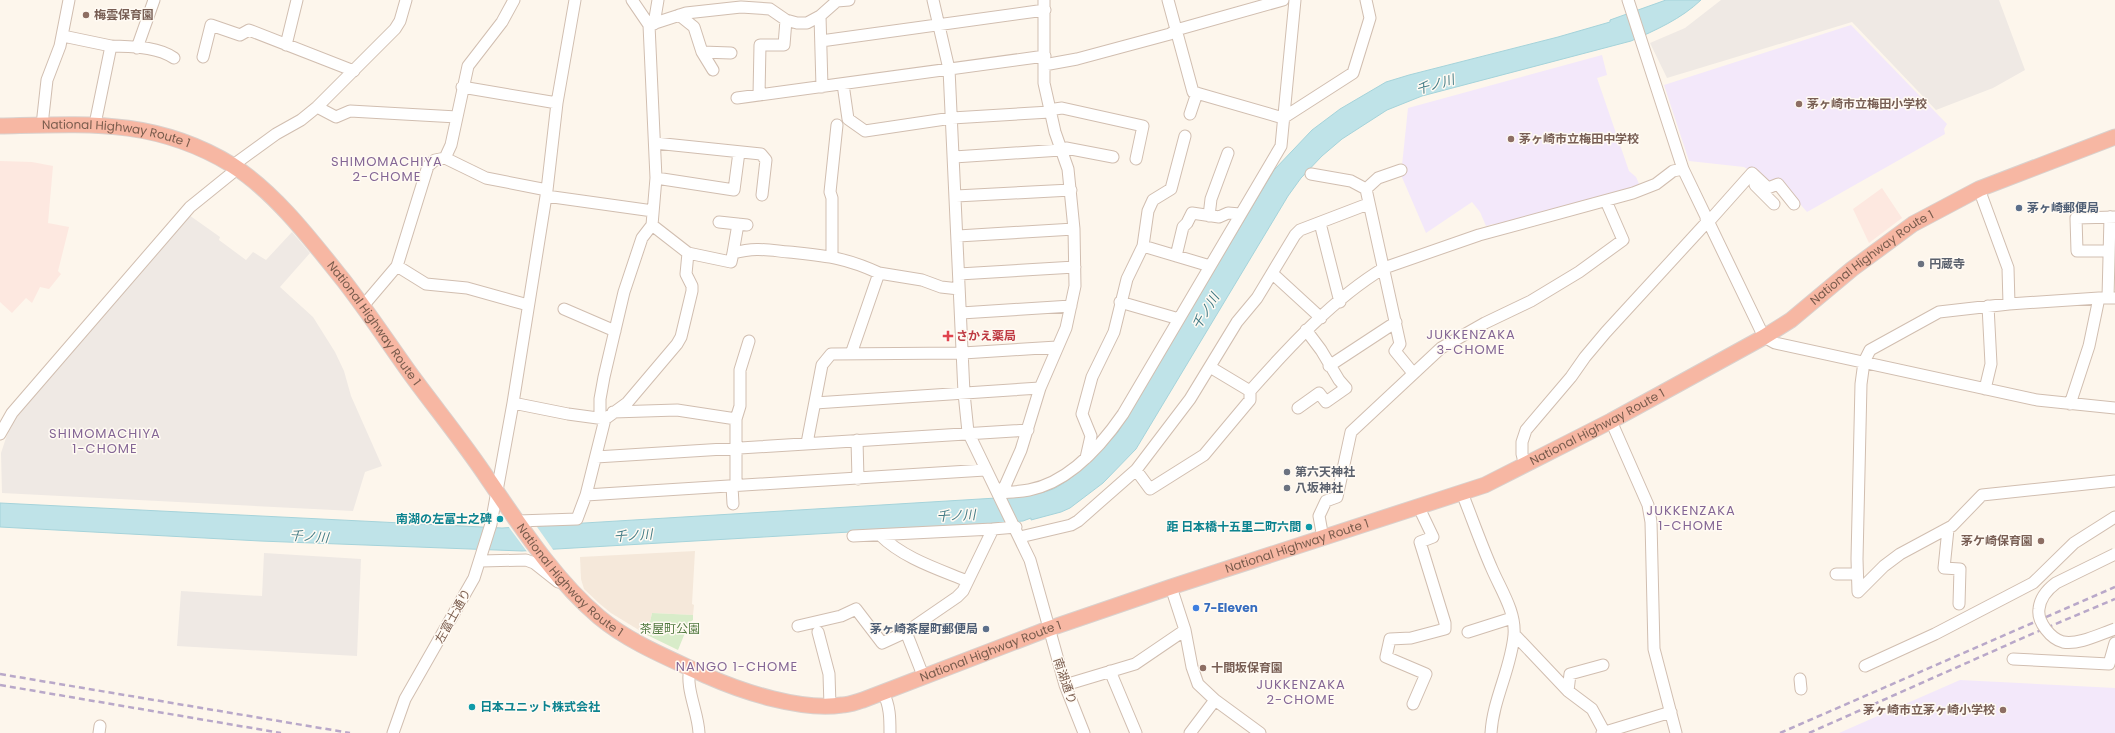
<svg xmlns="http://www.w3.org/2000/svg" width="2115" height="733" font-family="Poppins,'Noto Sans JP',sans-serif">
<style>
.residential{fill:#f5e8da}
.commercial{fill:#fde8e0}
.industrial{fill:#efe9e4}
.education{fill:#f3e8fa}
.green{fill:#d8ecc9}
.water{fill:#bfe3e8;stroke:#a5d3da}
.pier{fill:#fdf6ec}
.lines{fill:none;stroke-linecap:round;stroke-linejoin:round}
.minor-casing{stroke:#d1beb0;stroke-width:13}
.highway-casing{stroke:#dad1cd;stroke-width:17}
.minor{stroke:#fff;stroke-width:11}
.highway{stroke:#f7b7a3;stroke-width:15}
.rail{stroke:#b9a8c9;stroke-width:2.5;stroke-dasharray:6 4;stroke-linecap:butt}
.minor-bridge-casing{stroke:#d1beb0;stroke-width:13;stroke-linecap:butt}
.minor-bridge{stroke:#fff;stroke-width:11}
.education-dot{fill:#8d6e63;stroke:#fffaf3;stroke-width:1.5}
.service-dot{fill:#5c6f8a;stroke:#fffaf3;stroke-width:1.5}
.worship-dot{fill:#6b7280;stroke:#fffaf3;stroke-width:1.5}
.health-dot{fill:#e0444e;stroke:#fffaf3;stroke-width:1.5}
.culture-dot{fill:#0f9aa8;stroke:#fffaf3;stroke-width:1.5}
.shop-dot{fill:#3f7fe0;stroke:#fffaf3;stroke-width:1.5}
.labels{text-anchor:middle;stroke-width:3;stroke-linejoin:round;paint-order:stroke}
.education-label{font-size:12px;font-weight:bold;fill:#785e54;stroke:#fffaf3;text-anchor:start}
.street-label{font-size:12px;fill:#7a5c4d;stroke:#fffaf3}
.service-label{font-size:12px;font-weight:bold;fill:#4e5e75;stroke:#fffaf3;text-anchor:start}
.worship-label{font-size:12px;font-weight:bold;fill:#5b616d;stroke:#fffaf3;text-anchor:start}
.health-label{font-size:12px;font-weight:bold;fill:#be3a42;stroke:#fffaf3;text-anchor:start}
.culture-label{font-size:12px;font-weight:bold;fill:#0d838f;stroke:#fffaf3;text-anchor:end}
.shop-label{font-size:12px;font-weight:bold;fill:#366cbe;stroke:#fffaf3;text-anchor:start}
.park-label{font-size:12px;fill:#537a41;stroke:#fffaf3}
.water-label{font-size:13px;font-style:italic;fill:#437c86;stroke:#fffaf3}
.neighbourhood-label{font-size:13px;letter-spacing:1px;fill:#846695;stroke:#fffaf3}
</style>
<rect width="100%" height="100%" fill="#fdf6ec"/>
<path class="residential" d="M695 551 692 604 694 605 693 615 652 613 647 635 611 613 600 604 584 589 581 579 580 557Z"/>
<path class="commercial" d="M0 161 32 162 53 166 48 223 69 227 58 271 61 274 49 289 40 287 32 303 26 298 12 313 0 302Z
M1882 188 1902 218 1869 243 1853 209Z"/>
<path class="industrial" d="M1721 0H1999L2025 70 1993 88 1936 110 1852 22 1667 78 1650 43 1685 28Z
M189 215 220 237 219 240 246 260 253 252 266 260 292 232 310 253 280 287 313 317 335 352 344 371 351 396 382 466 365 472 353 511 2 493 1 453 7 435 16 418 37 391Z
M264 553 361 559 357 656 177 646 181 591 262 596Z"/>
<path class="education" d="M1851 25 1947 124 1944 129 1945 134 1807 212 1779 180 1771 184 1744 167 1689 161 1664 85Z
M1602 55 1607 75 1597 78 1629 171 1636 177 1640 186 1498 226 1493 224 1486 226 1480 212 1472 202 1426 233 1401 175 1408 108Z
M1960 680 2115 688V733H1839Z"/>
<path class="green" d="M652 613 693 615V620L689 623 678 650 647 635Z"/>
<path class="water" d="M1666 0H1701C1681 19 1656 30 1631 41L1422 96 1387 110 1342 139 1322 156 1301 178 1288 196 1136 449 1103 483 1070 508 1061 512 1031 520V518L1023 521 971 525 522 551 260 541 0 527V503L502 528 1013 497C1027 496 1040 494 1053 489 1076 478 1101 451 1118 432L1274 170 1312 130 1340 109 1386 82 1409 75 1558 37 1610 22V20Z"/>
<path class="pier" d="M535 524 554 551 528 553 508 526Z"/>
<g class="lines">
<g class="minor-casing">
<path id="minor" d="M933 0 949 69 964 393 968 432 1030 560 1065 685 1084 733
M1168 0 1193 92 1283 118 1353 73 1370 18 1366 0
M1628 0 1683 169 1764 337 1775 343 2037 400 2115 408
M837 1 849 0
M679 15 694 27 702 52 713 70
M654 24 658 0
M649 25 686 13 741 7 770 9 786 20 797 23H807L820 16
M63 36 111 46
M821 41 1045 10
M286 45 297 0
M137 48 154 0
M702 52 731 53
M203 57 211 25 240 35 249 30 354 71
M1044 65 1077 59 1170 34 1176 30 1283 0
M843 84 848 119 865 131 952 118 1050 112 1055 109 1062 108 1143 126 1136 159
M462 87 557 103
M822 87 820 16 837 1V0
M759 95 760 45H784L786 20
M737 98 1045 56
M317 107 336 117 350 111 457 117
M1190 114 1197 93
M95 124 111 46C132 47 156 46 174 58
M42 125 47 80 60 46 69 0
M655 143 761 154 766 160 762 195
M954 157 1061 150 1066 148 1113 157
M445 158 486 178 547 190
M232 166 276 134 301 120 317 107 395 29 400 21 406 0
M1311 174 1351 181 1366 189 1400 344 1395 351 1413 373
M656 178 734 190 739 152
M1755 185 1774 204
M1366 189 1378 178 1401 170
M1979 189 2008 268 2009 304
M546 196 653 211
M956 196 1071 190
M1209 216 1211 199 1228 153
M1706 219H1711L1752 173 1768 188 1778 184 1794 204
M719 222 747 225
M1320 223 1340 302
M652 225 688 253 731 262 733 253C756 247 767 250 789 252 826 256 844 257 879 273
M958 236 1074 229
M1143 246 1210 266
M2109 251H2077L2076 218 2115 217
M733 253 738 224
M832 256V198L830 192 837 125
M1176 256 1183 227 1187 223 1192 213 1219 217 1228 213 1240 214
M397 266 426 284 467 288 528 305
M1272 273 1321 318
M959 274 1075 267
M2108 298 2110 217
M1120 302 1179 319
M363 306 397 266 428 166 435 160 445 158 451 145 468 66 502 22 514 0
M564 309 615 331
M961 313 1071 306
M851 354 879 273 922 280 941 287 959 289
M1329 366 1396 322
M1210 367 1250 391
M1985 389 1991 364 1988 306
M513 403 568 414 605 419
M815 403 1040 388
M2070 404 2089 346 2099 298
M1298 408 1319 393 1326 402 1346 388 1339 380 1321 350 1306 330
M613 412 677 410 736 419
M600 418V399L604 377 624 292 642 238 652 225 656 178 649 25 632 0
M1611 421 1648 505 1651 522 1654 649 1676 733
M0 434 12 413 190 207 237 169
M857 440 858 479
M807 443 822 365 831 354 963 353 1057 347
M596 457 1028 430
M1086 458 1091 436 1082 414 1092 377 1114 332 1127 279 1143 246 1148 211 1153 200 1171 189 1185 136
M1525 466 1522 454V442L1526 430 1571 377 1585 357 1606 332 1707 222
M1136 470 1150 489 1204 455 1250 400V391C1288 348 1334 298 1384 268L1479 235 1633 193 1656 184 1673 171 1683 169
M732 486 733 504
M736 486V419L740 406V370L749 341
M998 493C1008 492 1018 492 1029 490 1070 482 1101 446 1123 414L1281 146 1295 0
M998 493 1005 486 1021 450 1040 388 1066 328 1075 286 1074 229 1068 169 1055 132 1044 83V0
M1462 493C1472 518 1481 544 1492 569 1501 590 1516 612 1514 635 1511 669 1493 699 1491 733
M586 495 985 470
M518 521 577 519 586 495 605 419 627 403 677 344 681 337 692 291V286L686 274 688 253
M1948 529 1944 568 1960 569 1959 604
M880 535C903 558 938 569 967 581
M853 536 993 529
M1020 537 1071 525 1078 521 1136 470 1190 399 1237 322 1257 298 1295 235 1300 230 1368 204
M1323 538 1319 516 1326 501 1337 497 1351 432 1441 348 1485 323 1531 301 1579 272 1623 240 1606 201
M481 561 526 560 534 563 558 582
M1836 574H1857
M1171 587 1185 630 1192 667 1198 684 1215 700 1260 733
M1858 592 1857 559 1861 384 1864 362 1870 350 1939 312 2009 304 2099 298H2115
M1858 592 1884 566 1900 554 1952 526 1982 495 2115 481
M798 626 841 616 856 609 882 643 906 632
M818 632 829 674 830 706
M1468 632 1512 618
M1514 634 1568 691 1592 709 1605 733
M2013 659 2109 664 2115 643
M1865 666 1935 634 2033 583 2074 543 2115 517
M690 667C685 689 698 711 699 733
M1110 671 1136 733
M924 678 906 632 957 597 963 591 993 529 1016 527
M1800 679 1801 689
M1065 685 1135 664 1185 630
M1568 691 1570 674 1603 665
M883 693C890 705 890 719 890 733
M1413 704 1426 674 1386 657 1390 639 1411 638 1445 629V623L1420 542 1433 537 1422 514 1421 506
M99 733 100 726
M393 733 405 699 474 578 491 524 513 403 547 190 557 103 575 0
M1190 733 1215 700
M1602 733 1671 712"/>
</g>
<g class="highway-casing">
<g id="highway">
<path id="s1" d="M0 126C86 124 155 118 232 165 275 192 312 241 344 281 368 312 389 344 412 376 437 410 464 443 488 479 521 527 555 580 599 617 630 643 671 659 707 676 743 692 801 711 842 705 849 705 856 702 863 700L1048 629 1171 587 1485 485 1611 421 1764 337 1791 320 1852 269 1913 224 1979 189 2115 137"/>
</g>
</g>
<use href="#minor" class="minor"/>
<use href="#highway" class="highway"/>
<path class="rail" d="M0 674 350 733
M0 685 281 733
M1780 733 2115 587
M1809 733 2034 633 2115 599"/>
<g class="minor-bridge-casing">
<path id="minor-bridge" d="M2115 554 2056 583C2048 589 2040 598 2039 609 2037 622 2051 639 2063 642 2079 645 2100 634 2115 629"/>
</g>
<use href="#minor-bridge" class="minor-bridge"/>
</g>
<g class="education-dot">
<circle cx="86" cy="15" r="4"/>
<circle cx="1799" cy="104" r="4"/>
<circle cx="1511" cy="139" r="4"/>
<circle cx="2041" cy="541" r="4"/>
<circle cx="1203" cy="668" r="4"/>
<circle cx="2003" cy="710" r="4"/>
</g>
<g class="service-dot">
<circle cx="2019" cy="208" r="4"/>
<circle cx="986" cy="629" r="4"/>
</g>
<g class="worship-dot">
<circle cx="1921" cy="264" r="4"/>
<circle cx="1287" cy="472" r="4"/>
<circle cx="1287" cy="488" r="4"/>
</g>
<path class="health-dot" d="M946 330h4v4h4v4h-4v4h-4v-4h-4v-4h4z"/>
<g class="culture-dot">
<circle cx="500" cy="519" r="4"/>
<circle cx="1309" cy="527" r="4"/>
<circle cx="472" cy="707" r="4"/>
</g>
<circle class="shop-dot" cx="1196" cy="608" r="4"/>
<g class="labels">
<g class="education-label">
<text x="94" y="19">梅雲保育園</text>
<text x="1807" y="108">茅ヶ崎市立梅田小学校</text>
<text x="1519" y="143">茅ヶ崎市立梅田中学校</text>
<text x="2033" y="545" text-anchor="end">茅ケ崎保育園</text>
<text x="1211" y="672">十間坂保育園</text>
<text x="1995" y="714" text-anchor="end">茅ヶ崎市立茅ヶ崎小学校</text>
</g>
<g class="street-label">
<text dy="4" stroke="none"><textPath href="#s1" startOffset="117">National Highway Route 1</textPath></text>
<text dy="4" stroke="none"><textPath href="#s1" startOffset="2217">National Highway Route 1</textPath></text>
<text dy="4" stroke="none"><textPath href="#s1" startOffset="453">National Highway Route 1</textPath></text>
<text dy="4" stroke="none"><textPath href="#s1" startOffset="1893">National Highway Route 1</textPath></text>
<text dy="4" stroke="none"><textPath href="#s1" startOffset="1569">National Highway Route 1</textPath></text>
<text dy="4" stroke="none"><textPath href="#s1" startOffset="777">National Highway Route 1</textPath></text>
<text transform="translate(453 616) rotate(-61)" y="4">左富士通り</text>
<text dy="4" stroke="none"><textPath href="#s1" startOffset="1245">National Highway Route 1</textPath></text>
<text transform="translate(1065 681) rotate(71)" y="4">南湖通り</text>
</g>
<g class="service-label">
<text x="2027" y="212">茅ヶ崎郵便局</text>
<text x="978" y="633" text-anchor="end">茅ヶ崎茶屋町郵便局</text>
</g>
<g class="worship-label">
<text x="1929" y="268">円蔵寺</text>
<text x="1295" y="476">第六天神社</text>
<text x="1295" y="492">八坂神社</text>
</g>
<g class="health-label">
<text x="956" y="340">さかえ薬局</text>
</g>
<g class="culture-label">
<text x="492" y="523">南湖の左富士之碑</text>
<text x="1301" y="531">距 日本橋十五里二町六間</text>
<text x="480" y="711" text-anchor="start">日本ユニット株式会社</text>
</g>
<g class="shop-label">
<text x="1204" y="612">7-Eleven</text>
</g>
<g class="park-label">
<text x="670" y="633">茶屋町公園</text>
</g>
<g class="water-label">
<text transform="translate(1435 84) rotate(-16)" y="5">千ノ川</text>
<text transform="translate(1205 311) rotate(-59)" y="5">千ノ川</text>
<text transform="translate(956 515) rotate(-3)" y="5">千ノ川</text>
<text transform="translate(633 535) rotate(-4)" y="5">千ノ川</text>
<text transform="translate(309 536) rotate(4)" y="5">千ノ川</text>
</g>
<g class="neighbourhood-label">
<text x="387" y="166">SHIMOMACHIYA<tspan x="387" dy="15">2-CHOME</tspan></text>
<text x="1471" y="339">JUKKENZAKA<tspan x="1471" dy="15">3-CHOME</tspan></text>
<text x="105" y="438">SHIMOMACHIYA<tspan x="105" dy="15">1-CHOME</tspan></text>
<text x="1691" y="515">JUKKENZAKA<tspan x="1691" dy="15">1-CHOME</tspan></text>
<text x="737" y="671">NANGO 1-CHOME</text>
<text x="1301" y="689">JUKKENZAKA<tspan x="1301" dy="15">2-CHOME</tspan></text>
</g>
</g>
</svg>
